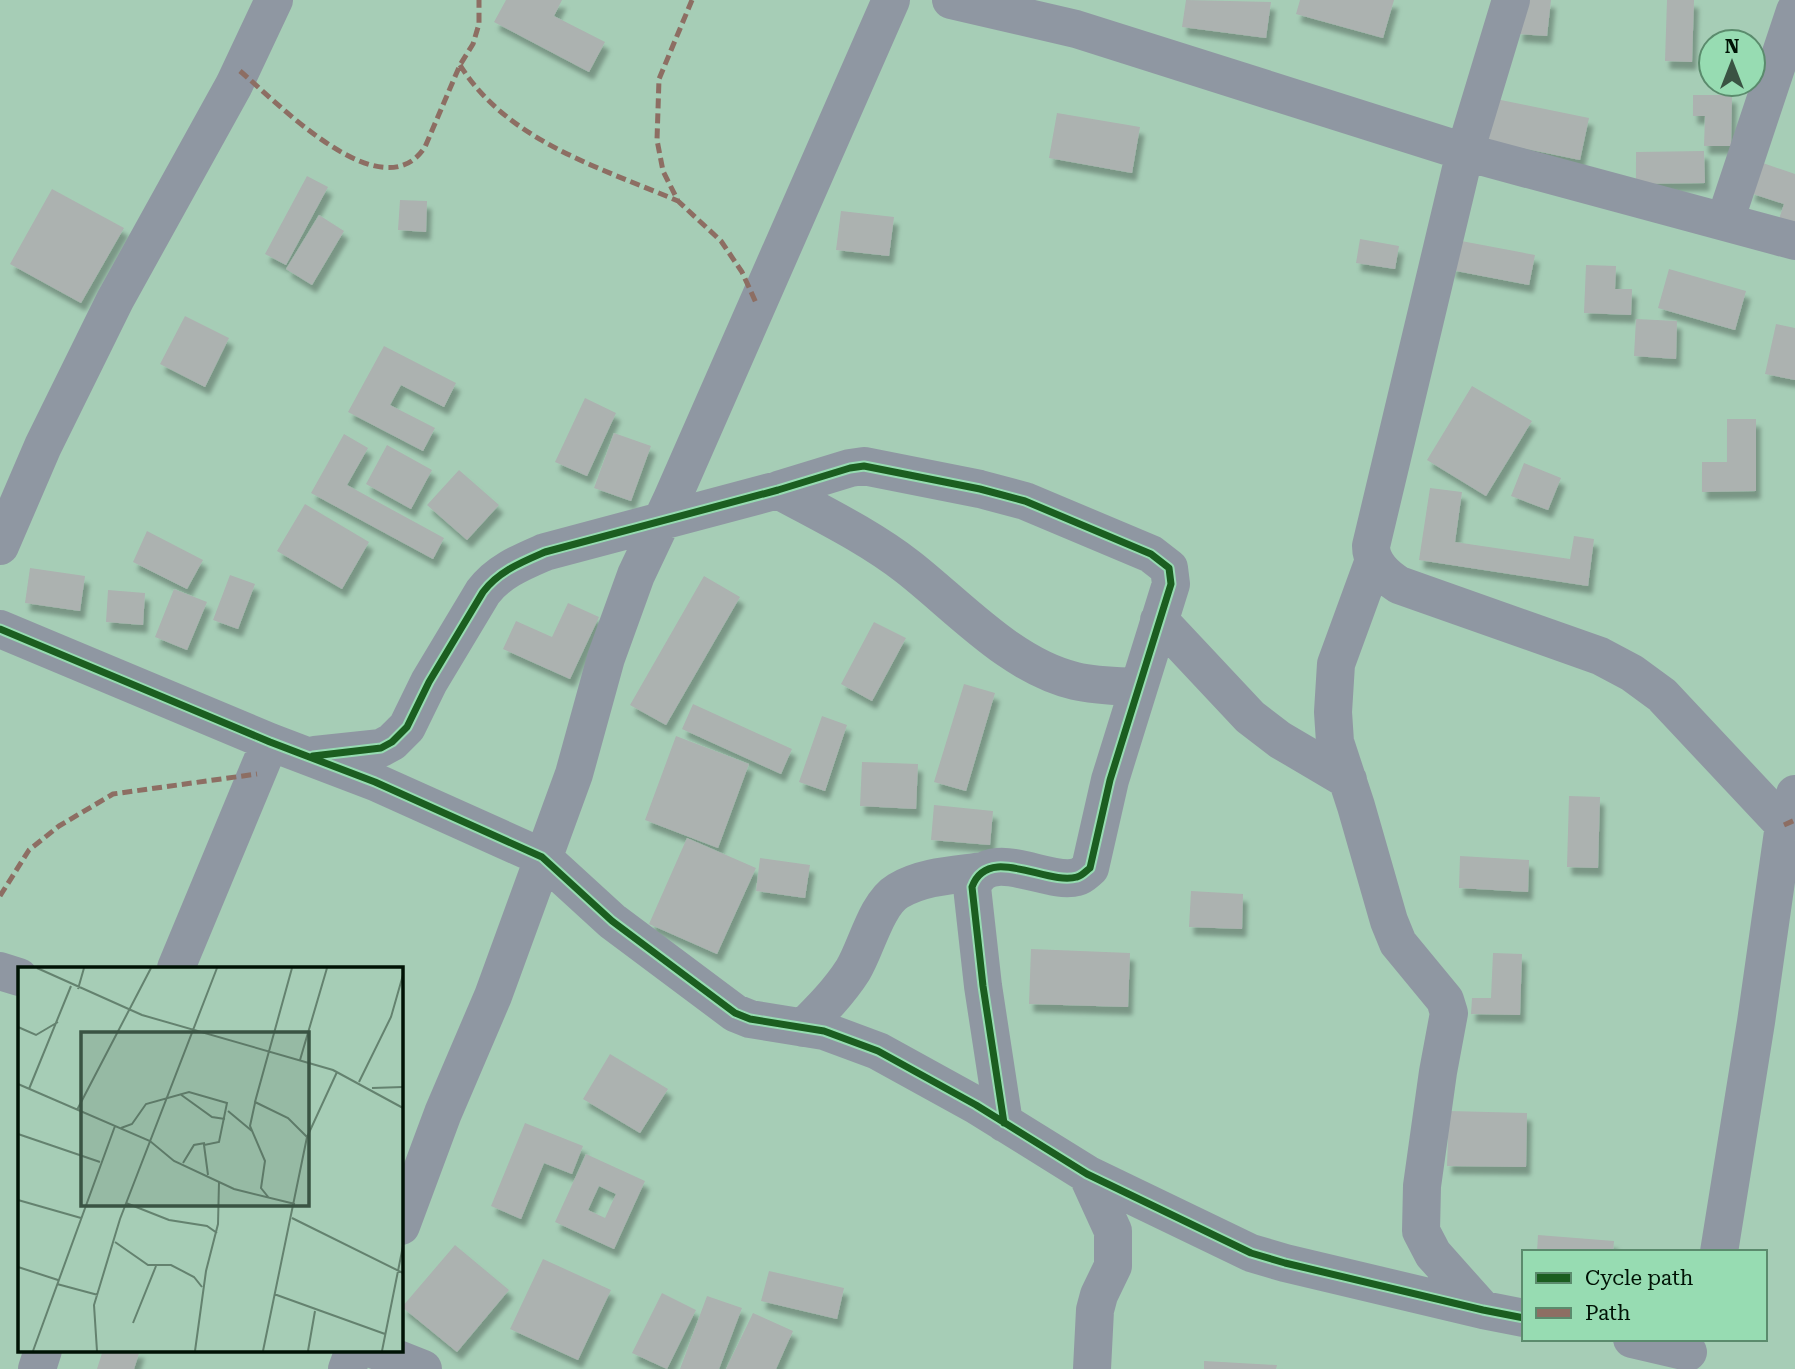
<svg xmlns="http://www.w3.org/2000/svg" width="1795" height="1369" font-family="'Roboto Serif',serif">
<style>
.building{fill:#acb2b0;fill-rule:evenodd;filter:url(#shadow)}
.lines{fill:none;stroke-linecap:round;stroke-linejoin:round}
.minor{stroke:#8f97a2;stroke-width:38}
.quiet{stroke:#8d6e63;stroke-width:5;stroke-dasharray:10 5;stroke-linecap:butt}
.cycleway-casing{stroke:#97dcb2;stroke-width:11}
.cycleway{stroke:#1b5e20;stroke-width:7}
.inset-road{fill:none;stroke:#64826f;stroke-width:2}
.view{fill:#3a5343;fill-opacity:0.15;stroke:#3a5343;stroke-width:3.5}
.inset-edge{fill:none;stroke:#001205;stroke-width:3.5}
</style>
<defs>
<filter id="shadow"><feDropShadow dx="4.5" dy="8" stdDeviation="2" flood-color="#0004"/></filter>
</defs>
<rect width="100%" height="100%" fill="#a6cdb6"/>
<path class="building" d="M506 0H562L554 16 605 42 589 72 494 22Z
M1186 0 1271 2 1266 38 1182 27Z
M1300 0H1394L1383 38 1296 14Z
M1521 0H1551L1547 36 1518 34Z
M1667 0H1694L1692 62 1665 61Z
M1693 95H1732L1731 146H1704L1705 116H1693Z
M1496 99 1589 118 1580 160 1487 141Z
M1057 113 1140 127 1132 173 1049 158Z
M1704 151 1705 183 1636 184V152Z
M1760 162 1795 174V224L1779 219 1784 204 1750 193Z
M307 176 328 187 286 265 265 254Z
M52 189 124 228 81 303 10 264Z
M400 200 427 201 426 232 398 230Z
M841 211 894 217 889 256 836 250Z
M319 215 344 231 312 285 286 269Z
M1360 239 1399 246 1395 269 1356 263Z
M1456 240 1535 255 1529 285 1451 270Z
M1586 265 1616 266 1615 289H1632L1631 315 1584 313Z
M1669 269 1746 291 1735 330 1658 308Z
M185 316 229 338 205 387 160 364Z
M1636 319 1677 321 1676 359 1634 356Z
M1776 324 1795 328V380L1765 374Z
M384 346 456 383 444 407 401 385 390 405 435 428 423 451 348 412Z
M1472 386 1532 421 1486 496 1427 460Z
M585 398 616 413 587 476 555 462Z
M1727 419H1756V491L1702 492V462H1727Z
M614 433 651 446 631 501 594 488Z
M344 434 368 448 347 485 444 538 433 559 311 493Z
M387 445 432 470 411 509 366 484Z
M1524 463 1561 478 1548 510 1511 496Z
M459 470 499 505 467 540 427 505Z
M1430 488 1462 492 1455 542 1570 559 1574 536 1594 539 1588 586 1419 560Z
M305 504 369 542 342 589 277 551Z
M147 531 203 560 187 589 133 562Z
M30 568 85 576 80 611 25 603Z
M230 575 255 584 238 629 213 620Z
M704 576 740 597 666 725 630 705Z
M174 589 207 602 187 650 155 637Z
M108 590 145 593 143 625 106 622Z
M568 603 599 617 570 679 503 649 516 621 552 637Z
M874 622 906 638 872 701 841 684Z
M964 684 995 693 966 791 934 782Z
M693 704 792 749 781 774 682 729Z
M822 716 847 725 825 791 799 782Z
M676 736 749 764 718 848 645 820Z
M862 762 918 764 916 809 860 806Z
M1569 796 1600 797 1598 868 1567 867Z
M934 805 993 811 990 845 931 840Z
M687 838 756 868 717 954 649 924Z
M1460 856 1529 860 1528 892 1459 888Z
M760 858 810 865 805 898 756 891Z
M1191 891 1243 894 1242 929 1189 927Z
M1031 949 1130 953 1128 1007 1029 1004Z
M1493 953 1522 954 1520 1015 1471 1014 1472 998H1491Z
M610 1054 668 1089 640 1133 583 1099Z
M1449 1111 1527 1113 1526 1167 1447 1166Z
M525 1123 583 1146 572 1174 544 1163 521 1219 491 1206Z
M586 1154 645 1181 614 1249 555 1222ZM599 1186 616 1194 605 1218 588 1210Z
M1538 1235 1614 1241 1613 1252H1537Z
M455 1245 509 1290 457 1352 402 1307Z
M543 1259 611 1290 578 1360 510 1329Z
M769 1271 844 1288 837 1319 761 1301Z
M662 1293 696 1310 667 1369 632 1353Z
M707 1296 742 1308 719 1369H680Z
M753 1313 793 1331 776 1369H726Z
M103 1350H140L134 1369H97Z
M1204 1361 1277 1365 1276 1369H1204Z"/>
<g class="lines">
<path class="minor" d="M951 0 1076 29 1465 152 1795 241
M1511 0 1465 152 1371 546C1371 564 1385 576 1399 585L1600 656 1632 673 1662 695 1784 825
M1725 221 1795 11
M778 490C822 514 868 536 908 567 958 606 1011 666 1075 681 1096 686 1117 686 1139 687
M0 546 43 446 115 300 234 85 274 0
M1374 560 1336 664 1333 712 1335 742 1356 806 1389 921 1398 943 1445 1000 1449 1013 1438 1072 1422 1186 1421 1231 1433 1254 1483 1310
M1159 620 1250 717 1280 740 1348 780
M0 629 270 742 375 782 542 857 612 921 735 1013 750 1019 824 1031 878 1051 976 1105 1087 1174 1251 1253 1285 1263 1483 1310 1524 1318
M315 755 381 748 392 742 407 727 429 682 483 592C499 571 522 562 545 552L778 490 850 468 864 466 980 489 1025 501 1151 554 1169 568 1171 584 1110 780 1090 868C1086 871 1082 876 1077 877 1047 886 988 843 972 887L983 986 1004 1123
M176 968 270 742
M0 971 19 977
M803 1028C821 1010 839 992 853 970 866 949 876 904 898 891 923 876 955 875 983 871
M1087 1174 1113 1231V1266L1099 1295 1095 1310 1092 1369
M401 1226 443 1113 493 996 574 774 606 658 636 575 672 499 891 0
M1719 1252 1756 1022 1784 825 1795 794
M1632 1339 1688 1352
M375 1350 423 1369
M37 1369 43 1350
M347 1369 354 1350"/>
<path class="quiet" d="M692 0 659 79 657 140 663 171 678 201 721 241 742 272 757 305
M460 65C507 141 601 168 678 201
M240 71C277 102 382 213 425 147L460 65 473 44 479 24V0
M1784 825 1795 820
M0 896 29 850 59 826 113 794 257 774"/>
<g class="cycleway-casing">
<path id="cycleway" d="M0 629 270 742 375 782 542 857 612 921 735 1013 750 1019 824 1031 878 1051 976 1105 1087 1174 1251 1253 1285 1263 1483 1310 1524 1318
M313 756 381 748 392 742 407 727 429 682 483 592C499 571 522 562 545 552L778 490 850 468 864 466 980 489 1025 501 1151 554 1169 568 1171 584 1110 780 1090 868C1086 871 1082 876 1077 877 1047 886 988 843 972 887L983 986 1004 1123"/>
</g>
<use href="#cycleway" class="cycleway"/>
</g>
<g transform="translate(18 967)">
<rect width="385" height="385" fill="#a6cdb6"/>
<path class="inset-road" d="M19 1 124 48 315 103 385 141M274 1 237 135 270 151 289 170M60 22 66 1M0 60 18 68 40 55M282 93 309 1M341 115 373 50 385 8M0 117 132 174 156 194 216 222 277 237M354 121 385 120M11 122 53 19M162 127 194 150 207 152M237 136 232 159 247 194 243 221 251 231M59 143 133 1M210 144 234 164M103 161 114 157 128 137 171 125 209 136 201 175 186 178 190 208M0 167 82 195M165 196 176 178 187 176M0 233 63 251M108 236 151 253 189 259 199 266M274 251 385 306M97 275 130 298H153L176 310 184 320M0 300 40 313M39 317 80 328M256 327 367 367M115 356 138 299M15 384 97 159M79 384 76 338 102 252 199 1M177 384 188 304 200 257 201 215M245 384 289 170 319 105M290 384 297 344M364 384 385 279"/>
<path class="view" d="M63 65H291V239H63Z"/>
<rect width="385" height="385" class="inset-edge"/>
</g>
<rect x="1522" y="1250" width="245" height="91" fill="#97dcb2" stroke="#5b8b6d" stroke-width="2"/>
<rect x="1536" y="1273" width="35" height="10" fill="#1b5e20" stroke="#5b8b6d" stroke-width="2"/>
<text x="1585" y="1285" font-size="21" fill="#001205">Cycle path</text>
<rect x="1536" y="1308" width="35" height="10" fill="#8d6e63" stroke="#5b8b6d" stroke-width="2"/>
<text x="1585" y="1320" font-size="21" fill="#001205">Path</text>
<g transform="translate(1732 63)"><circle r="33" fill="#97dcb2" stroke="#5b8b6d" stroke-width="2"/>
<path d="M0-5L12 26L0 18L-12 26Z" fill="#3a5343"/>
<text y="-10" font-size="19" font-weight="bold" text-anchor="middle" fill="#001205">N</text>
</g>
</svg>
